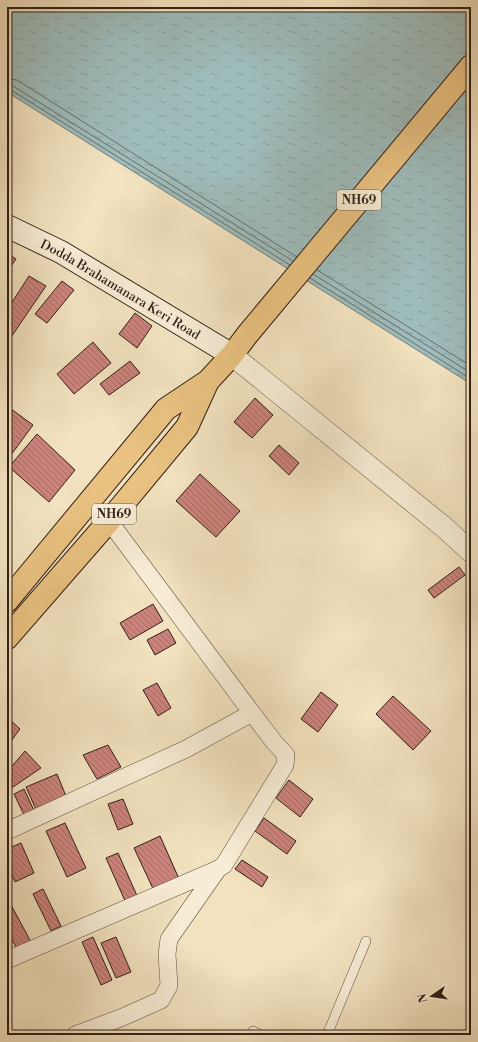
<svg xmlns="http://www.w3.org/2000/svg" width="478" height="1042" font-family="'Libre Bodoni',serif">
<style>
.water{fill:url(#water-ripples);stroke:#727e7a}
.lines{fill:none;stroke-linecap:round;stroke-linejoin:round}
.shore{stroke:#676e6a;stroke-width:1}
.building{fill:url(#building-back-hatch);stroke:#302018}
.service-casing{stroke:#605042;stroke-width:10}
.minor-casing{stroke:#605042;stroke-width:18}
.tertiary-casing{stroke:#605042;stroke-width:22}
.secondary-casing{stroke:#302018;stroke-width:24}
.trunk-casing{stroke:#302018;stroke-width:24}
.service{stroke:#f7ecd5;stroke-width:9}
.minor{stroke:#f7ecd5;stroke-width:17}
.tertiary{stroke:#f7ecd5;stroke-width:21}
.secondary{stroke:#f7ecd5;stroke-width:22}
.trunk{stroke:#e9c180;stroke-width:22}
.labels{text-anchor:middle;stroke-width:3;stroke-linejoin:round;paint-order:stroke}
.shield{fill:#f7ecd5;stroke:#6c5d51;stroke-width:1}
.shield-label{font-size:12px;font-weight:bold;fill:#302018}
.street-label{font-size:13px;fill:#302018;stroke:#f7ecd5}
</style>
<defs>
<pattern id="water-ripples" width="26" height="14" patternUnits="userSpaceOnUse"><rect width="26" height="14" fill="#9ebcbb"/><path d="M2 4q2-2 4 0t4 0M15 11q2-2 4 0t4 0" fill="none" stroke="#88a1a0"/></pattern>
<pattern id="building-back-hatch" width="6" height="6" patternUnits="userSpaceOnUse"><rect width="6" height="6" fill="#ce827c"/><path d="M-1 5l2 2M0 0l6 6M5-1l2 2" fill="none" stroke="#a86a65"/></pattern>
</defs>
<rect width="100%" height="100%" fill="#f2e2bf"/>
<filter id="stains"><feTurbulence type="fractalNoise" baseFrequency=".005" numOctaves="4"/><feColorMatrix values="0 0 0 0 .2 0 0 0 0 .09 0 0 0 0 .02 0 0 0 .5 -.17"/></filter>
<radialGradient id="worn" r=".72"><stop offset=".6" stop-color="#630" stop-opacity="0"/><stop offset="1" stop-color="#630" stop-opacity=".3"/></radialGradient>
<path class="water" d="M7 7H471V384L7 92Z"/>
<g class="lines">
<path class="shore" d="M7 78 17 80 297 257
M7 84 13 86 293 261
M7 89 11 90 290 265
M317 270 471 366
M313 274 471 373
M310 278 471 379"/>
</g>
<path class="building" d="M7 253 16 259 7 272Z
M29 276 46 286 7 343V310Z
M62 281 74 290 47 323 35 314Z
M135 313 152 326 137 348 119 334Z
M93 342 111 363 74 394 57 374Z
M130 361 140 373 109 395 100 384Z
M255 398 273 415 252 438 234 422Z
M7 406 33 425 8 459 7 458Z
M37 434 75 470 49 502 9 467Z
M279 445 299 463 289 475 269 456Z
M200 474 240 511 216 537 176 501Z
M459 567 465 575 434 598 428 590Z
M153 604 163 621 130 640 120 623Z
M168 629 176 643 155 655 147 640Z
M157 683 171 708 158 716 143 690Z
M321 692 338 705 318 732 301 719Z
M393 696 431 731 413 750 376 714Z
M7 717 20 729 9 744 7 742Z
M108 745 121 767 97 779 83 755Z
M25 751 41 768 13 787 7 782V772Z
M57 774 68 801 38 814 26 787Z
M289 780 313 799 300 817 276 798Z
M24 789 36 815 26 819 14 794Z
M123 799 133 824 118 830 108 804Z
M264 818 296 841 287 854 255 831Z
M65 823 86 868 67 877 46 831Z
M160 836 180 881 155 893 134 848Z
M21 843 34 873 15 882 7 863V849Z
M118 853 138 898 126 903 106 858Z
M242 860 268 877 262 887 235 869Z
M43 889 61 926 51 931 33 894Z
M10 903 31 942 17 949 7 930V904Z
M93 937 112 980 101 985 82 942Z
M116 937 131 972 116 978 101 943Z
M7 941 13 953 7 956Z"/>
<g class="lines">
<g class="service-casing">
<path id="service" d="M253 1031 262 1035
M327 1035 366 941"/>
</g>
<g class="minor-casing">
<path id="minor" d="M7 831 186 749 252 713
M7 960 218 869
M75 1035 123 1017 161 1000 169 986 167 954 169 939 218 869 224 865 285 765 286 755 274 742 252 713 109 521"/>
</g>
<g class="tertiary-casing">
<path id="tertiary" d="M232 355 445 528 471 552"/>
</g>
<g class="secondary-casing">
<g id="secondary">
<path id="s1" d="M7 226 61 252 232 355"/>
</g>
</g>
<g class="trunk-casing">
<path id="trunk" d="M7 601 166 409 208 381 232 355 247 335 471 66
M7 638 109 521 187 427 208 381"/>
</g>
<use href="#service" class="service"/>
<use href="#minor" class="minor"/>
<use href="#tertiary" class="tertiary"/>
<use href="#secondary" class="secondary"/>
<use href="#trunk" class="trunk"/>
</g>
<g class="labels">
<g class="shield">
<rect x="337" y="190" width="44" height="20" rx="3"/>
<rect x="92" y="504" width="44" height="20" rx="3"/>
</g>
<g class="shield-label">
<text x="359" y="204">NH69</text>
<text x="114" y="518">NH69</text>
</g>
<g class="street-label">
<text dy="5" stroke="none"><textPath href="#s1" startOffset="130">Dodda Brahamanara Keri Road</textPath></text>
</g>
</g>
<rect width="478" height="1042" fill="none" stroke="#f2e2bf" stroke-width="24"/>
<rect x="8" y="8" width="462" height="1026" fill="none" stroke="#302018" stroke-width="2"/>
<rect x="12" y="12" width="454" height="1018" fill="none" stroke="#302018"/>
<g transform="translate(432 996) rotate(257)" stroke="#f7ecd5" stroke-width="3" paint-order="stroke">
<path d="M0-3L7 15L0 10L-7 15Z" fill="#302018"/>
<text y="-6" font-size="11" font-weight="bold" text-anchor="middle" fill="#302018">N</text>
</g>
<rect width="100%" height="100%" filter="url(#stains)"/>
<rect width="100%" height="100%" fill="url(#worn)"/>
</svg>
